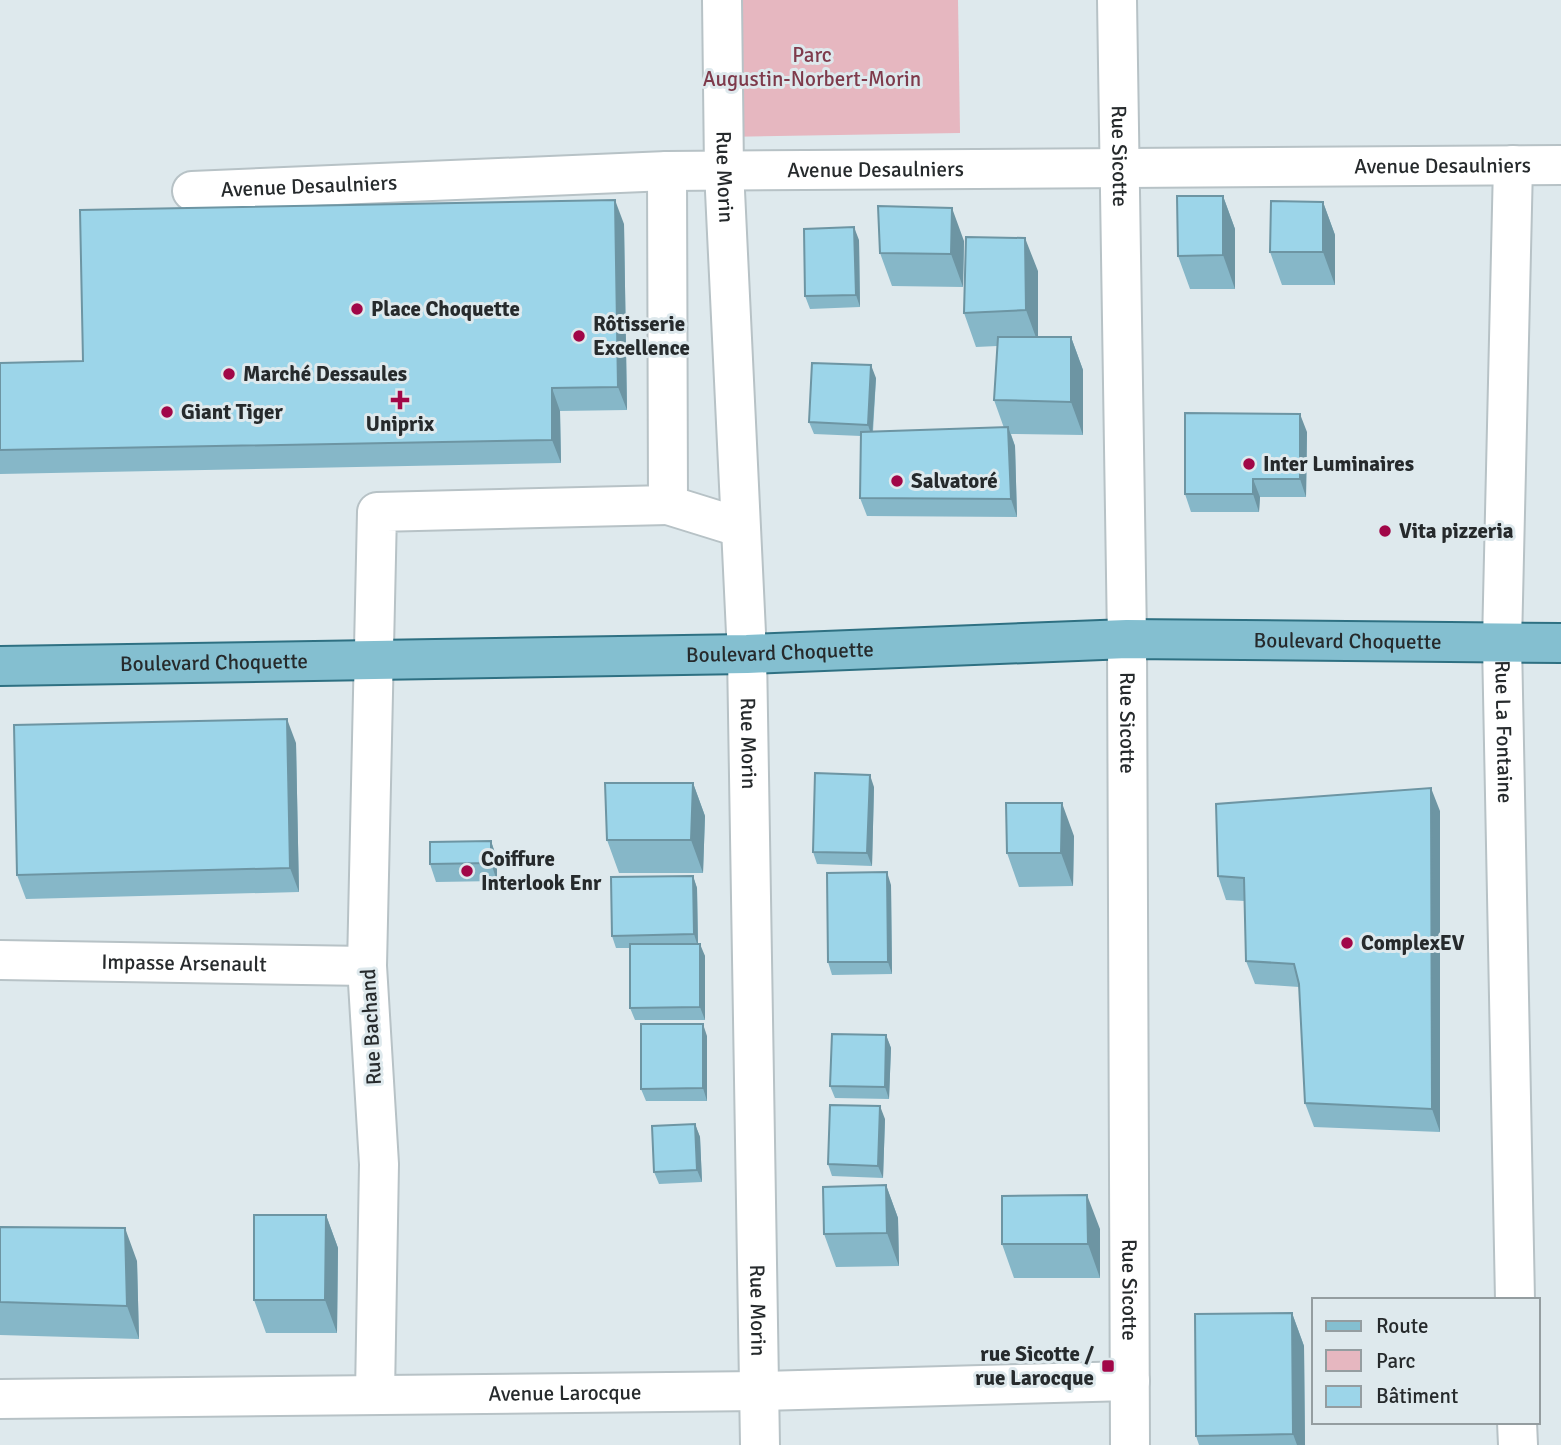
<svg xmlns="http://www.w3.org/2000/svg" width="1561" height="1445" font-family="Signika,sans-serif">
<style>
.green{fill:#e6b7c0}
.lines{fill:none;stroke-linecap:round;stroke-linejoin:round}
.minor-casing{stroke:#b7c2c6;stroke-width:42}
.major-casing{stroke:#2e7082;stroke-width:42}
.minor{stroke:#fff;stroke-width:38}
.major{stroke:#84bfd0;stroke-width:38}
.wall{fill:#86b7c8}
.shaded-wall{fill:#6d95a3}
.building{fill:#9cd5e9;stroke:#6d95a3;stroke-width:2}
.poi-dot{fill:#a10748;stroke:#dee9ed;stroke-width:2.5}
.labels{text-anchor:middle;stroke-width:6;stroke-linejoin:round;paint-order:stroke}
.park-label{font-size:21px;fill:#7e3a4b;stroke:#dee9ed}
.street-label{font-size:21px;fill:#262a2c;stroke:#dee9ed}
.poi-label{font-size:21px;font-weight:bold;fill:#262a2c;stroke:#dee9ed;text-anchor:start}
</style>
<rect width="100%" height="100%" fill="#dee9ed"/>
<path class="green" d="M722 0H958L960 133 723 137Z"/>
<g class="lines">
<g class="minor-casing">
<g id="minor">
<path id="s1" d="M722 0 724 170 747 654 760 1445"/>
<path id="s2" d="M1117 0 1127 639 1130 1445"/>
<path id="s3" d="M1513 165 1502 643 1515 1300"/>
<path id="s4" d="M192 191 667 171 1561 165"/>
<path d="M668 505 739 527"/>
<path id="s5" d="M0 960 367 966"/>
<path d="M375 1394 379 1164 367 966 377 512 668 505 667 171"/>
<path id="s6" d="M0 1399 760 1391 1130 1381"/>
<path d="M1517 1422 1518 1445"/>
</g>
</g>
<g class="major-casing">
<g id="major">
<path id="s7" d="M0 666 747 654 1127 639 1561 643"/>
</g>
</g>
<use href="#minor" class="minor"/>
<use href="#major" class="major"/>
</g>
<path class="wall" d="M1223 196 1235 229V289H1190L1178 256Z
M1323 202 1335 235V285H1282L1270 252Z
M624 224 627 410 560 411 561 463 0 474V363L83 361Z
M859 240 860 307 810 309 805 296Z
M964 241 963 287 892 286 880 253Z
M1038 271V337H1071L1083 370V435L1011 434 1015 446 1017 517 867 516 860 498 861 436 814 434 809 422 876 378 873 432 1004 428 994 400 997 346 976 347 964 313Z
M1307 432 1306 497H1260L1259 512H1191L1185 494Z
M296 743 299 892 26 899 17 875Z
M693 783 705 816 703 873H619L607 840Z
M874 787 872 866 817 864 813 852Z
M1440 811V1132L1314 1127 1305 1103 1299 987 1255 984 1246 961 1245 901 1226 900 1218 876Z
M1074 836 1073 886 1019 887 1007 853Z
M491 841 497 859V881L436 882 430 864Z
M693 876 697 888 698 944 705 956V1020H635L630 1008V948H616L612 936Z
M891 885 892 974 832 975 828 962Z
M886 1035 891 1048 889 1099 835 1098 830 1086Z
M707 1036V1101H646L641 1089Z
M885 1119 883 1178 832 1176 828 1164Z
M695 1124 700 1137 702 1182 659 1184 654 1172Z
M886 1185 898 1218 899 1266 836 1267 824 1234Z
M326 1215 338 1248 337 1333H266L254 1300Z
M0 1227 137 1261 139 1339 0 1335Z
M1100 1229V1278H1014L1002 1244Z
M1292 1313 1304 1346 1305 1445H1199L1196 1436Z"/>
<path class="shaded-wall" d="M1223 196 1235 229V289L1223 255Z
M615 200 624 224 627 410 618 387Z
M1323 202 1335 235V285L1323 252Z
M952 208 964 241 963 287 951 254Z
M854 227 859 240 860 307 856 295Z
M1025 238 1038 271V343L1026 310Z
M1071 337 1083 370V435L1071 402Z
M871 365 876 378 872 437 868 425Z
M552 388 560 411 561 463 552 440Z
M1300 414 1307 432 1306 497 1300 479Z
M1008 427 1015 446 1017 517 1011 499Z
M1253 479 1260 497 1259 512 1253 494Z
M287 719 296 743 299 892 290 868Z
M870 775 874 787 872 866 867 853Z
M693 783 705 816 703 873 691 840Z
M1431 788 1440 811V1132L1432 1109Z
M1062 803 1074 836 1073 886 1061 853Z
M491 841 497 859V881L491 863Z
M887 872 891 885 892 974 888 962Z
M693 876 697 888 698 947 694 934Z
M700 944 705 956V1020L700 1007Z
M703 1024 707 1036V1101L703 1088Z
M886 1035 891 1048 889 1099 885 1087Z
M880 1106 885 1119 883 1178 878 1166Z
M695 1124 700 1137 702 1182 697 1170Z
M886 1185 898 1218 899 1266 887 1233Z
M1087 1195 1100 1229V1278L1088 1244Z
M326 1215 338 1248 337 1333 325 1300Z
M125 1228 137 1261 139 1339 127 1306Z
M1292 1313 1304 1346 1305 1445H1297L1293 1434Z"/>
<path class="building" d="M1177 196H1223V255L1178 256Z
M615 200 618 387 552 388V440L0 450V363L83 361 80 210Z
M1271 201 1323 202V252H1270Z
M878 206 952 208 951 254 880 253Z
M854 227 856 295 805 296 804 229Z
M966 237 1025 238 1026 310 964 313Z
M998 337H1071V402L994 400Z
M812 363 871 365 868 425 809 422Z
M1185 413 1300 414V479H1253V494H1185Z
M1008 427 1011 499 860 498 861 432Z
M287 719 290 868 17 875 14 725Z
M815 773 870 775 867 853 813 852Z
M605 783H693L691 840H607Z
M1431 788 1432 1109 1305 1103 1299 984 1294 964 1246 961 1244 878 1218 876 1216 804Z
M1006 803H1062L1061 853H1007Z
M491 841V863L430 864V842Z
M887 872 888 962H828L827 873Z
M693 876 694 934 612 936 611 877Z
M630 944H700V1007L630 1008Z
M641 1024H703V1088L641 1089Z
M832 1034 886 1035 885 1087 830 1086Z
M830 1105 880 1106 878 1166 828 1164Z
M695 1124 697 1170 654 1172 652 1126Z
M886 1185 887 1233 824 1234 823 1187Z
M1087 1195 1088 1244H1002V1196Z
M254 1215H326L325 1300H254Z
M0 1227 125 1228 127 1306 0 1302Z
M1292 1313 1293 1434 1196 1436 1195 1314Z"/>
<g class="poi-dot">
<circle cx="357" cy="309" r="7"/>
<circle cx="579" cy="336" r="7"/>
<circle cx="229" cy="374" r="7"/>
<path d="M396.5 389.5h7v7h7v7h-7v7h-7v-7h-7v-7h7z"/>
<circle cx="167" cy="412" r="7"/>
<circle cx="1249" cy="464" r="7"/>
<circle cx="897" cy="481" r="7"/>
<circle cx="1385" cy="531" r="7"/>
<circle cx="467" cy="871" r="7"/>
<circle cx="1347" cy="943" r="7"/>
<rect x="1101" y="1359" width="14" height="14" rx="3.5"/>
</g>
<g class="labels">
<g class="park-label">
<text x="812" y="62">Parc<tspan x="812" dy="24">Augustin-Norbert-Morin</tspan></text>
</g>
<g class="street-label">
<text dy="7" stroke="none"><textPath href="#s2" startOffset="156">Rue Sicotte</textPath></text>
<text dy="7" stroke="none"><textPath href="#s4" startOffset="1251">Avenue Desaulniers</textPath></text>
<text dy="7" stroke="none"><textPath href="#s4" startOffset="684">Avenue Desaulniers</textPath></text>
<text dy="7" stroke="none"><textPath href="#s1" startOffset="177">Rue Morin</textPath></text>
<text dy="7" stroke="none"><textPath href="#s4" startOffset="117">Avenue Desaulniers</textPath></text>
<text dy="7" stroke="none"><textPath href="#s7" startOffset="1348">Boulevard Choquette</textPath></text>
<text dy="7" stroke="none"><textPath href="#s7" startOffset="780">Boulevard Choquette</textPath></text>
<text dy="7" stroke="none"><textPath href="#s7" startOffset="214">Boulevard Choquette</textPath></text>
<text dy="7" stroke="none"><textPath href="#s2" startOffset="723">Rue Sicotte</textPath></text>
<text dy="7" stroke="none"><textPath href="#s3" startOffset="567">Rue La Fontaine</textPath></text>
<text dy="7" stroke="none"><textPath href="#s1" startOffset="744">Rue Morin</textPath></text>
<text dy="7" stroke="none"><textPath href="#s5" startOffset="184">Impasse Arsenault</textPath></text>
<text transform="translate(371 1027) rotate(-93)" y="7">Rue Bachand</text>
<text dy="7" stroke="none"><textPath href="#s2" startOffset="1290">Rue Sicotte</textPath></text>
<text dy="7" stroke="none"><textPath href="#s1" startOffset="1311">Rue Morin</textPath></text>
<text dy="7" stroke="none"><textPath href="#s6" startOffset="565">Avenue Larocque</textPath></text>
</g>
<g class="poi-label">
<text x="371" y="316">Place Choquette</text>
<text x="593" y="331">Rôtisserie<tspan x="593" dy="24">Excellence</tspan></text>
<text x="243" y="381">Marché Dessaules</text>
<text x="181" y="419">Giant Tiger</text>
<text x="400" y="431" text-anchor="middle">Uniprix</text>
<text x="1263" y="471">Inter Luminaires</text>
<text x="911" y="488">Salvatoré</text>
<text x="1399" y="538">Vita pizzeria</text>
<text x="481" y="866">Coiffure<tspan x="481" dy="24">Interlook Enr</tspan></text>
<text x="1361" y="950">ComplexEV</text>
<text x="1094" y="1361" text-anchor="end">rue Sicotte /<tspan x="1094" dy="24">rue Larocque</tspan></text>
</g>
</g>
<rect x="1312" y="1298" width="228" height="126" fill="#dee9ed" stroke="#949da0" stroke-width="2"/>
<rect x="1326" y="1321" width="35" height="10" fill="#84bfd0" stroke="#949da0" stroke-width="2"/>
<text x="1376" y="1333" font-size="21" fill="#262a2c">Route</text>
<rect x="1326" y="1350" width="35" height="21" fill="#e6b7c0" stroke="#949da0" stroke-width="2"/>
<text x="1376" y="1368" font-size="21" fill="#262a2c">Parc</text>
<rect x="1326" y="1386" width="35" height="21" fill="#9cd5e9" stroke="#949da0" stroke-width="2"/>
<text x="1376" y="1403" font-size="21" fill="#262a2c">Bâtiment</text>
</svg>
